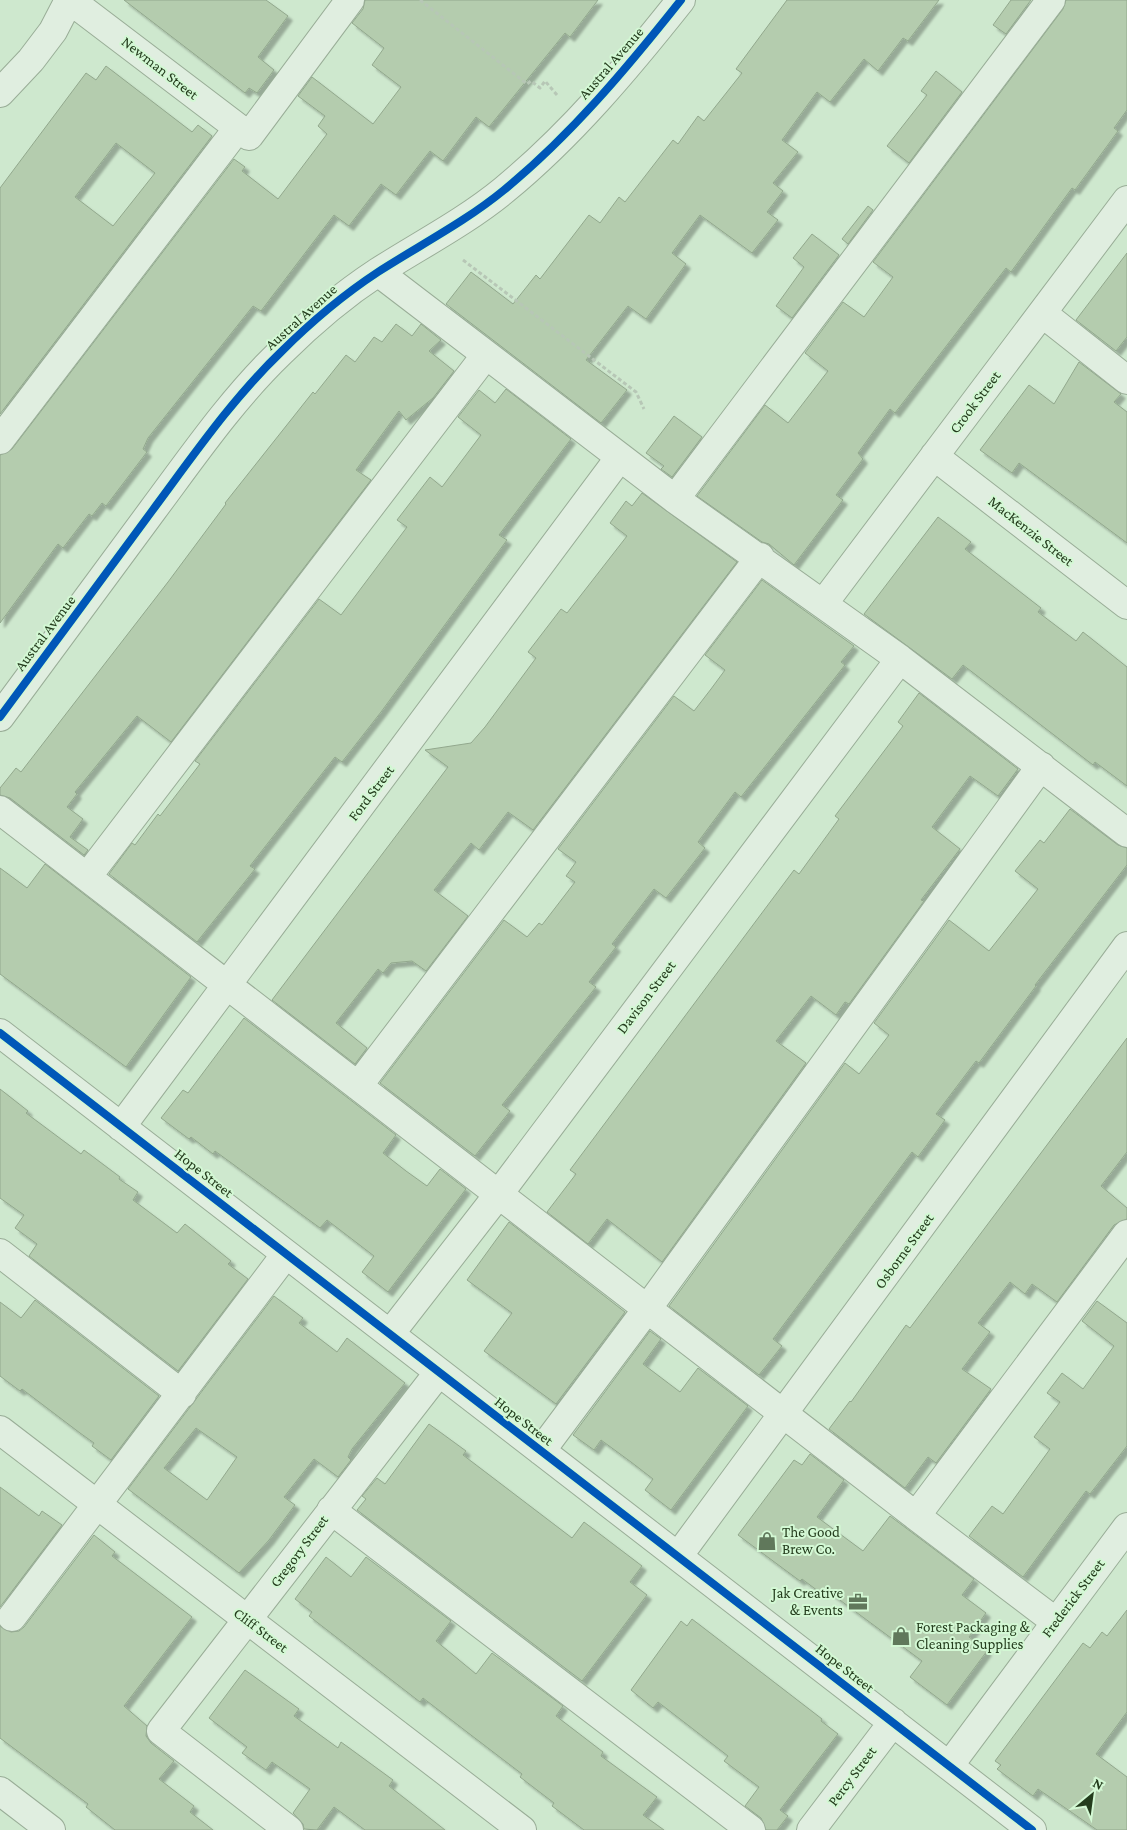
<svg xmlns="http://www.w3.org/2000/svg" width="1127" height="1830" font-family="'Crimson Pro',serif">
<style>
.building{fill:#b4ccae;stroke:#92a88d;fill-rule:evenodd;filter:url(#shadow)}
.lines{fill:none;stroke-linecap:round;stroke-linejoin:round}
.minor-casing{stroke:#99ad97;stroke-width:30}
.path{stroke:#b7c7b6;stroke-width:3;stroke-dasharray:4 2.5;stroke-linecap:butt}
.minor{stroke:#e0eee0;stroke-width:28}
.cycleway-casing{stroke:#d3f8d4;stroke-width:11}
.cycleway{stroke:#0057b8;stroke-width:8}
.labels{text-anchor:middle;stroke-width:4;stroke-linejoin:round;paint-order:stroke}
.street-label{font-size:15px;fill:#243c1d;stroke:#d3f8d4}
.poi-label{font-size:15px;fill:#243c1d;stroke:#d3f8d4;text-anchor:start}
</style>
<defs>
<filter id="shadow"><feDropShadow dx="4.5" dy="4.5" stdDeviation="1" flood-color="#0004"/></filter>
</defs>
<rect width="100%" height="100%" fill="#cee8ce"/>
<path class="building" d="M124 0H266L288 16 258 57 274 70 257 93 249 88 245 93Z
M365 0H598L570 37 565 33 489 127 476 117 443 161 430 151 396 195 381 184 349 226 334 215 261 311 253 306 148 438 143 449 147 452 106 506 102 503 92 516 89 514 63 548 58 544 0 623V455L12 449 234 159 245 167 242 171 278 199 327 134 318 126 325 116 298 96 312 77 373 124 401 87 372 65 384 48 352 23 363 9Z
M787 0H939L908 41 903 38 878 71 864 59 830 102 817 92 782 140 798 152 773 183 783 191 767 212 778 220 752 253 700 215 672 253 686 264 646 319 628 306 586 360 627 390 601 423 446 304 471 272 513 304 536 275 540 279 589 215 600 223 619 197 625 202 673 140 678 144 698 116 704 121 742 73 736 69Z
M1011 0H1031L1006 34 993 25Z
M1066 0H1127V110L1114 128 1118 131 1075 190 1072 188 1011 272 1006 268 895 413 890 409 858 453 863 459 836 495 843 500 794 565 769 544 762 542 697 496 765 405 788 423 828 371 805 353 843 302 864 317 893 277 873 262 1063 9Z
M106 66 192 132 198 125 212 136 0 414V188L86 73 96 80ZM116 143 155 173 113 226 75 197Z
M936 71 962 92 909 163 887 146 927 95 921 91Z
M868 206 873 210 848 244 842 239Z
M812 234 839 255 792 318 776 306 804 267 793 258Z
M1127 253V337L1116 351 1076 320Z
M396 324 412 336 421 324 441 340 429 351 454 371 433 398 406 420 399 411 356 470 371 480 171 742 137 716 75 792 77 794 67 807 83 819 70 837 88 850 84 855 10 798 0 795V788L16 768 21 772 168 582 226 504 225 503 313 392 315 394 346 355 355 362 374 337 382 342Z
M1079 362 1121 394 1114 402 1127 412V543L1019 463 1012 473 980 450 1029 385 1054 404Z
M506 389 571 439 499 535 507 540 381 712 342 762 335 757 250 866 255 869 197 942 109 874 132 843 135 845 158 814 160 816 200 764 195 761 319 599 341 615 407 527 397 520 430 477 442 487 481 435 458 417 479 390 495 403Z
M674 416 702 437 672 477 661 469 664 466 646 453Z
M642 493 737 562 533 830 508 812 479 850 471 843 434 890 468 916 426 971 412 961 391 963 383 973 378 969 336 1023 367 1048 355 1064 272 1000 448 767 425 750 471 743 485 727 536 658 528 652 561 609 567 613 627 536 610 523 626 501 632 506Z
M938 517 971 542 965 549 1041 608 1038 612 1076 641 1083 632 1127 667V786L1095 762 1093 765 963 665 952 679 864 614Z
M762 580 854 646 841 662 845 665 741 797 735 792 698 842 705 848 666 898 654 889 612 944 616 947 589 982 596 987 502 1105 510 1111 475 1156 380 1083 504 920 527 937 539 923 542 925 575 882 566 876 576 862 558 849 674 696 694 711 711 689 725 670 705 655Z
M919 693 1018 769 998 796 970 776 932 827 960 849 921 900 924 901 849 1004 845 1002 836 1015 811 996 776 1041 806 1063 662 1262 607 1219 588 1244 547 1212 576 1174 570 1170 794 870 799 874 839 819 835 816 903 726 898 722Z
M1070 809 1118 845 1127 848V865L1035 985 1036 986 979 1063 976 1061 936 1114 945 1120 918 1157 912 1152 773 1339 782 1346 759 1375 669 1306 845 1063 859 1074 889 1035 874 1023 949 920 989 951 1038 889 1015 871 1040 840 1044 843Z
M45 864 191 977 126 1067 0 974V868L27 888Z
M244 1018 396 1135 383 1153 406 1171 427 1186 440 1169 466 1189 388 1292 362 1272 374 1256 327 1220 320 1228 215 1151 213 1154 191 1137 189 1139 161 1118 183 1090 188 1093Z
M1127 1038V1152L1101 1186 1127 1208V1219L1114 1225 1057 1302 1032 1284 1025 1294 1010 1282 978 1323 990 1332 962 1369 991 1389 936 1463 928 1457 905 1488 829 1429 850 1401 851 1402 906 1325 910 1328Z
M0 1089 28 1111 26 1113 81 1154 84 1150 120 1177 119 1179 138 1192 133 1200 177 1233 185 1224 231 1261 228 1264 248 1279 178 1371 29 1256 37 1244 15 1228 24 1215 0 1198Z
M509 1222 625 1312 556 1404 484 1351 512 1313 467 1280Z
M274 1296 303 1318 299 1323 337 1352 347 1338 405 1383 352 1449 348 1457 351 1460 338 1477 314 1459 284 1497 295 1505 269 1540 239 1573 128 1489ZM196 1428 237 1457 207 1500 164 1468Z
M35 1300 159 1396 111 1460 92 1446 94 1443 80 1433 22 1389 20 1391 0 1376V1302L21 1318Z
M1097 1301 1127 1323V1446L1090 1494 1086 1491 1023 1577 969 1536 992 1506 1003 1514 1050 1449 1034 1437 1060 1402 1047 1393 1062 1373 1083 1389 1114 1346 1082 1321Z
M650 1331 661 1339 643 1364 680 1392 698 1368 748 1406 671 1510 645 1490 653 1479 631 1462 601 1440 594 1450 573 1435Z
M429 1424 466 1451 463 1455 572 1538 584 1522 642 1566 630 1582 647 1595 582 1681 357 1510 366 1499 362 1496 377 1478 385 1484Z
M810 1454 844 1480 817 1517 863 1551 890 1516 974 1579 962 1595 986 1613 969 1637 987 1651 947 1705 910 1677 922 1661 825 1589 822 1594 802 1579 800 1581 738 1535 794 1460 802 1465Z
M0 1487 39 1516 42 1511 62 1525 0 1607Z
M94 1535 115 1552 112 1556 192 1617 124 1706 147 1726 146 1736 151 1743 174 1761 159 1779 194 1806 190 1812 213 1830H115L86 1807 88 1804 0 1738V1626L11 1632 19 1631 24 1627Z
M326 1557 351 1577 366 1557 451 1621 436 1641 476 1674 492 1653 563 1706 556 1716 603 1752 601 1756 657 1797 643 1815 664 1830H584L552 1806 554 1803 520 1777 522 1774 467 1732 423 1698 420 1702 309 1616 312 1612 295 1599Z
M1127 1610V1712L1096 1754 1127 1777V1830H1097L1038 1789 1033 1796 997 1769 1001 1765 995 1761 1083 1643 1090 1648 1102 1632 1107 1636Z
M692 1619 822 1719 821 1721 838 1734 780 1810 788 1816 777 1830H766L761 1818 745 1806 759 1787 724 1761 728 1756 658 1702 653 1708 631 1690 681 1621 687 1626Z
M245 1670 299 1709 294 1716 338 1748 341 1742 393 1780 389 1786 445 1830H365L334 1807 317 1830 304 1829 303 1824 293 1813 310 1789 272 1762 266 1770 242 1753 247 1747 209 1718Z"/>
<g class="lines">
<g class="minor-casing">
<path id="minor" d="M70 0 249 136 350 0
M0 93 31 60 53 31 69 0
M378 272 675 499 900 659 1127 833
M1042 313 1127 380
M0 440 238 128
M934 456 1127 605
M675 499 1051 0
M823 604 1127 200
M0 717C51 648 101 580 152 511 193 456 232 399 281 352 311 322 343 295 378 272 420 245 465 222 504 190 571 135 627 68 681 0
M0 810 916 1516
M87 877 485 356
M0 1033 1032 1830
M358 1086 760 557
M121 1127 620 457
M0 1253 182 1394
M390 1334 498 1195 900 659
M0 1430 522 1830
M541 1451 647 1309 1041 766
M331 1510 751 1830
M679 1555 1127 946
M12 1617 286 1254
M1056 1622 916 1516 1127 1234
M949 1766 1127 1527
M0 1791 51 1830
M289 1830 161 1731 439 1372
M811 1830 893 1722"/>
</g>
<path class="path" d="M420 0 527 84 531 81 540 88 545 81 557 95
M463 260 636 392 644 409"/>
<use href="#minor" class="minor"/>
<g class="cycleway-casing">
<path id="cycleway" d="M0 717C51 648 101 580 152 511 193 456 232 399 281 352 311 322 343 295 378 272 420 245 465 222 504 190 571 135 627 68 681 0
M0 1033 1032 1830"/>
</g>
<use href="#cycleway" class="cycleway"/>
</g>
<defs>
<g id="shop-bare" transform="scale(1.5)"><path d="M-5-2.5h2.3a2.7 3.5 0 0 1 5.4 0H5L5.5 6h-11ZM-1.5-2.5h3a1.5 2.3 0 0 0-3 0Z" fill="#60785b" stroke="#d3f8d4" stroke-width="2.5" paint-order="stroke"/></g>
<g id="office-bare" transform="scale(1.5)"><path d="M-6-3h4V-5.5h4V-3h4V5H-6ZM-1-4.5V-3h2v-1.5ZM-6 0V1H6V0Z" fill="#60785b" stroke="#d3f8d4" stroke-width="2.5" paint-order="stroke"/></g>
</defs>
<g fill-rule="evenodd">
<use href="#shop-bare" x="767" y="1541"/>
<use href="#office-bare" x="858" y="1602"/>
<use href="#shop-bare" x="901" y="1636"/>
</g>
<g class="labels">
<g class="street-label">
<text transform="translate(611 63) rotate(-49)" y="5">Austral Avenue</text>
<text transform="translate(160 68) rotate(38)" y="5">Newman Street</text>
<text transform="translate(301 317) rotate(-42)" y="5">Austral Avenue</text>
<text transform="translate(975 402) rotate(-53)" y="5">Crook Street</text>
<text transform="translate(1031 531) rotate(38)" y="5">MacKenzie Street</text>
<text transform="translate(45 633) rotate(-53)" y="5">Austral Avenue</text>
<text transform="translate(371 793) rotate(-53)" y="5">Ford Street</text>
<text transform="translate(646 997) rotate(-53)" y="5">Davison Street</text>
<text transform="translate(204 1173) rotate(38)" y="5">Hope Street</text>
<text transform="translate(904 1251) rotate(-54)" y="5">Osborne Street</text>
<text transform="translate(524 1421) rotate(38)" y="5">Hope Street</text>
<text transform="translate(299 1551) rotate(-53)" y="5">Gregory Street</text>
<text transform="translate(1073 1598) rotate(-53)" y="5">Frederick Street</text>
<text transform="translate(261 1630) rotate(37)" y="5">Cliff Street</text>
<text transform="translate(845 1668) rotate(38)" y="5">Hope Street</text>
<text transform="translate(852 1776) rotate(-53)" y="5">Percy Street</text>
</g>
<g class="poi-label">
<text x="782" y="1537">The Good<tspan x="782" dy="17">Brew Co.</tspan></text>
<text x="843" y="1598" text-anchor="end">Jak Creative<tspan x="843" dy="17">&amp; Events</tspan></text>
<text x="916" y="1632">Forest Packaging &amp;<tspan x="916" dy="17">Cleaning Supplies</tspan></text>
</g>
</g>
<g transform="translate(1092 1795) rotate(29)" stroke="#d3f8d4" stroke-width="4" paint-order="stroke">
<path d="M0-4L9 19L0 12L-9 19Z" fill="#243c1d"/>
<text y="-8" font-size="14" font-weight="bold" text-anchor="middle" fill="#243c1d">N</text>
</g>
</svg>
